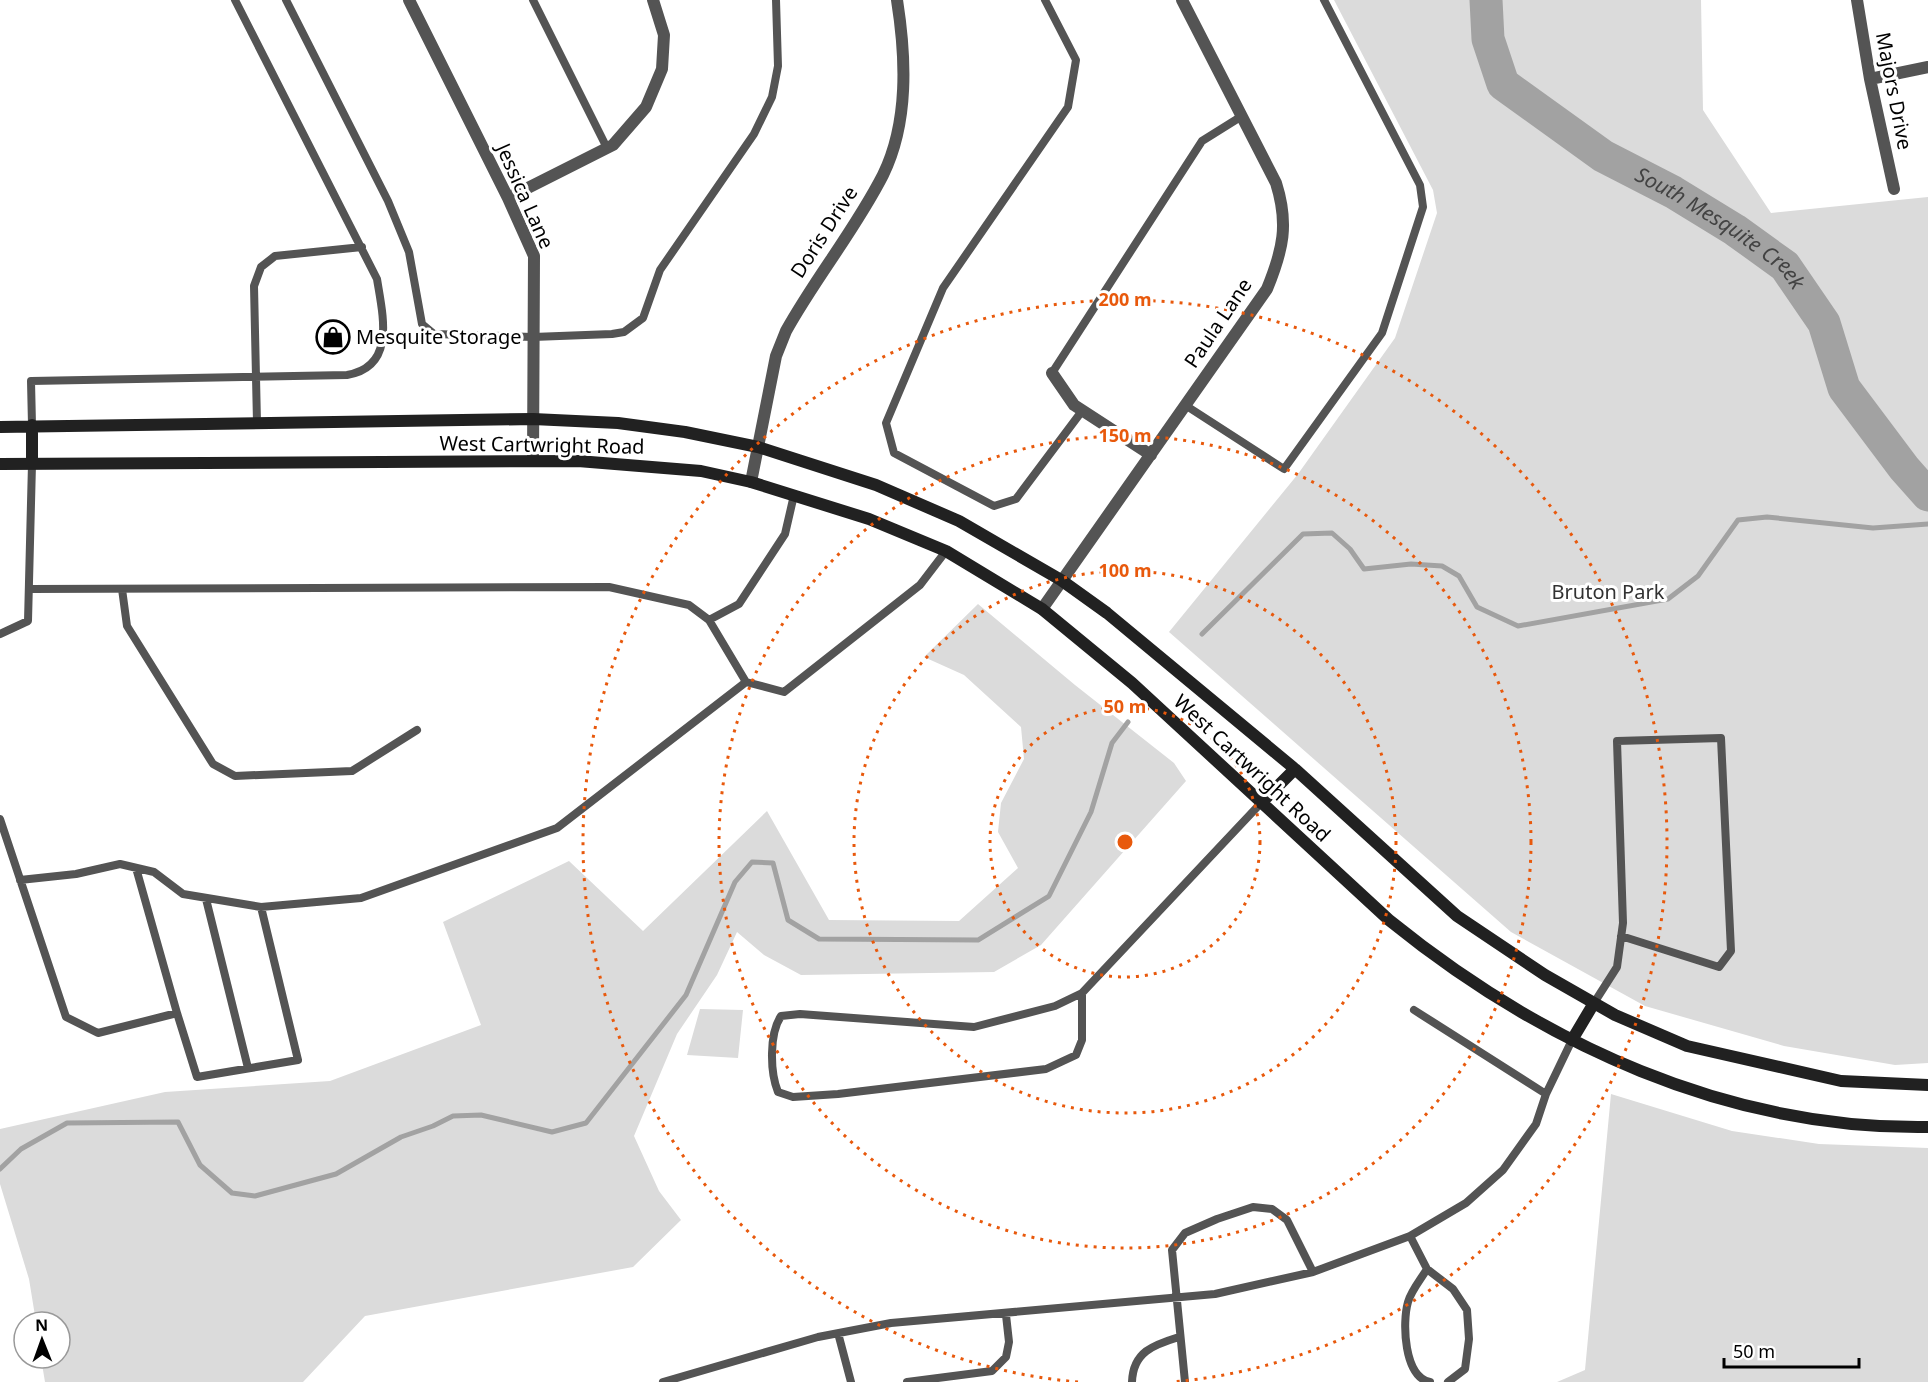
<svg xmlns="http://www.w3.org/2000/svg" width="1928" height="1382" font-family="'Noto Sans',sans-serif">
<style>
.green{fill:#dbdbdb}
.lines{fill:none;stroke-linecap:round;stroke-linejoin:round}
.stream{stroke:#a2a2a2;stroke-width:5}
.river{stroke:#a2a2a2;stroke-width:33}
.service{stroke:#545454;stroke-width:8}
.minor{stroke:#545454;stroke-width:12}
.secondary{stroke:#212121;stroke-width:12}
.ring{fill:none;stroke:#e8590c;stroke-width:3;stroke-dasharray:3 6}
.labels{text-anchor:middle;stroke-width:6;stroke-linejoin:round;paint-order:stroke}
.street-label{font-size:20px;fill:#000;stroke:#fff}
.poi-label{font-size:20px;fill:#000;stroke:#fff;text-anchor:start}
.park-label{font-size:20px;fill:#323232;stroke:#fff}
.water-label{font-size:21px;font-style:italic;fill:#434343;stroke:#fff}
.centre{fill:#e8590c;stroke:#fff;stroke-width:3}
.ring-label{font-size:18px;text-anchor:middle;font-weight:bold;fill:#e8590c;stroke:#fff;stroke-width:6;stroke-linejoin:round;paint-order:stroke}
</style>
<rect width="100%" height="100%" fill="#fff"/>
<path class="green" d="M1334 0H1701L1703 110 1771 213 1928 197V1063L1895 1065 1784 1046 1645 1006 1511 932 1169 632 1298 474 1395 338 1437 213 1433 190Z
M978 604 1075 685 1174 763 1186 781 1041 945 994 972 801 975 764 955 737 932 717 975 677 1034 634 1136 659 1191 681 1220 633 1267 365 1316 303 1382H45L41 1358H60V1322H36L29 1279 0 1184V1129L165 1092 330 1081 481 1025 443 922 569 861 643 931 767 811 829 920 959 921 1018 868 998 832 1001 803 1024 759 1021 727 964 675 924 657Z
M700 1009 743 1010 738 1058 687 1055Z
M1611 1094 1732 1131 1819 1144 1928 1148V1382H1557L1585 1370Z"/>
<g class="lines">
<path class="stream" d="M1484 0 1485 2
M1202 634 1303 534 1332 533 1350 549 1364 569 1411 564 1442 566 1459 576 1477 607 1518 626 1668 599 1698 576 1738 520 1767 517 1873 528 1928 524
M0 1169 21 1149 67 1123 178 1122 200 1165 232 1193 255 1196 336 1174 401 1137 433 1126 453 1116 481 1115 552 1132 586 1123 686 995 735 882 752 862 773 863 788 920 819 939 978 940 1049 896 1091 812 1112 743 1128 722"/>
<path class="river" id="s1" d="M1486 0 1488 39 1503 84 1603 156 1673 192 1735 230 1785 266 1824 323 1844 388 1904 468 1928 495"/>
<path class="service" d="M286 0 388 201 409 252 422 324 434 334 533 337 612 334 624 332 643 318 660 270 754 134 772 97 778 66 776 0
M533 0 607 148
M1045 0 1076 60 1068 107 943 288 886 423 894 453 994 506 1016 499 1082 411
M1052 373 1202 141 1242 116
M1185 405 1284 469 1382 333 1423 207 1420 185 1324 0
M257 423 254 286 261 267 275 256 362 247
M32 425 31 381 347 375C396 367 383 316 377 279L235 0
M30 589 609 587 689 605 709 620
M122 589 127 626 213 764 235 776 352 771 417 730
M0 634 28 621 32 464
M746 682 709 620 739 604 785 534 794 495
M0 819 66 1017 98 1033 177 1013 197 1077 298 1060 261 907 361 898 557 828 746 682 784 692 920 585 946 551
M136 868 177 1013
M20 880 76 874 120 864 154 872 183 894 261 907
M206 899 248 1068
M1082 993V1040L1076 1055 1046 1069 838 1094 793 1097 778 1092C770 1072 769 1034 781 1016L800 1014 974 1027 1055 1006 1082 993 1261 803
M1594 1003 1617 967 1623 923 1617 741 1721 738 1731 951 1719 967 1621 936
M1414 1010 1546 1094
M1410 1236 1427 1269 1453 1289 1467 1310 1469 1339 1465 1369 1448 1382
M1427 1269C1421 1279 1411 1291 1408 1302 1402 1323 1404 1377 1430 1382
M838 1333 851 1382
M663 1382 818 1337 891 1323 1215 1294 1313 1272 1410 1236 1466 1203 1503 1170 1536 1124 1546 1094 1572 1040
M907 1382 992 1371 1006 1357 1009 1342 1006 1315
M1132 1382C1133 1352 1153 1345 1179 1337
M1185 1382 1172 1250 1185 1233 1217 1219 1253 1207 1272 1209 1287 1220 1313 1272"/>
<path class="minor" d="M409 0 508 198 534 256 533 461
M1857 0 1870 79 1894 189
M1870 79 1928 67
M508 198 613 145 646 107 662 69 664 35 653 0
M1052 373 1074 405 1151 455
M751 482 776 356 786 331C816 277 855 230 883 175 909 122 906 57 897 0
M1042 609 1267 289C1283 250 1289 224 1276 183L1182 0"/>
<path class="secondary" d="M32 425V464
M0 427 533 419 618 423 685 432 758 447 876 485 959 521 1061 580 1107 613 1295 769 1457 916 1545 975 1615 1015 1687 1046 1841 1081 1928 1085
M0 464 578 461 701 471 751 482 869 519 946 551 1042 609 1132 683 1389 920C1542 1044 1728 1130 1928 1127
M1261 803 1295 769
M1572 1040 1594 1003"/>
</g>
<g class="ring">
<circle cx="1125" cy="842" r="135"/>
<circle cx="1125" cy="842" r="271"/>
<circle cx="1125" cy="842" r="406"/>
<path d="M1078 1382A542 542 0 1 1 1172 1382"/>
</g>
<defs>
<g id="shop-ring" transform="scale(1.725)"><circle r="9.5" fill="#fff" stroke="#000" stroke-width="1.5"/><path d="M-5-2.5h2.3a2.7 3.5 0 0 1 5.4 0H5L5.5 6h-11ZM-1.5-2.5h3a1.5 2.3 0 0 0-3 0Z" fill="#000"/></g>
</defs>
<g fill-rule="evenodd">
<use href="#shop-ring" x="333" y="337"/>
</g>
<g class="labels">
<g class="street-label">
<text transform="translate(1894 91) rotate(79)" y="7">Majors Drive</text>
<text transform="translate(525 196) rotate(66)" y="7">Jessica Lane</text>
<text transform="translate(824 232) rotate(-57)" y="7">Doris Drive</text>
<text transform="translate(1218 323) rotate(-56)" y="7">Paula Lane</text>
<text transform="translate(542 445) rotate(1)" y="7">West Cartwright Road</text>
<text transform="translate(1252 768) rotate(43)" y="7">West Cartwright Road</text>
</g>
<g class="poi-label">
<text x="356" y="344">Mesquite Storage</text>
</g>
<g class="park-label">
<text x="1608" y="599">Bruton Park</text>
</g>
<g class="water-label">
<text dy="7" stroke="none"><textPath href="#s1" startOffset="348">South Mesquite Creek</textPath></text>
</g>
</g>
<circle cx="1125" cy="842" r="9" class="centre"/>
<g class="ring-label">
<text x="1125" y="306">200 m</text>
<text x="1125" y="442">150 m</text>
<text x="1125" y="577">100 m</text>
<text x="1125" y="713">50 m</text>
</g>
<g transform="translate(42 1340) rotate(359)"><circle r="28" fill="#ffffff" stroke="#999999" stroke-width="1.5"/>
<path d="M0-4.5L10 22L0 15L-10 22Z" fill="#000000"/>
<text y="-9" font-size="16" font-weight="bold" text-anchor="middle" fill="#000000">N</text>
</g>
<path d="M1724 1358v9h135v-9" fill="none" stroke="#000000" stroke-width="3"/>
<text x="1733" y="1358" font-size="18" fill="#000000" stroke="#ffffff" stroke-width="4.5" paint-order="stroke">50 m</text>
</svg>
